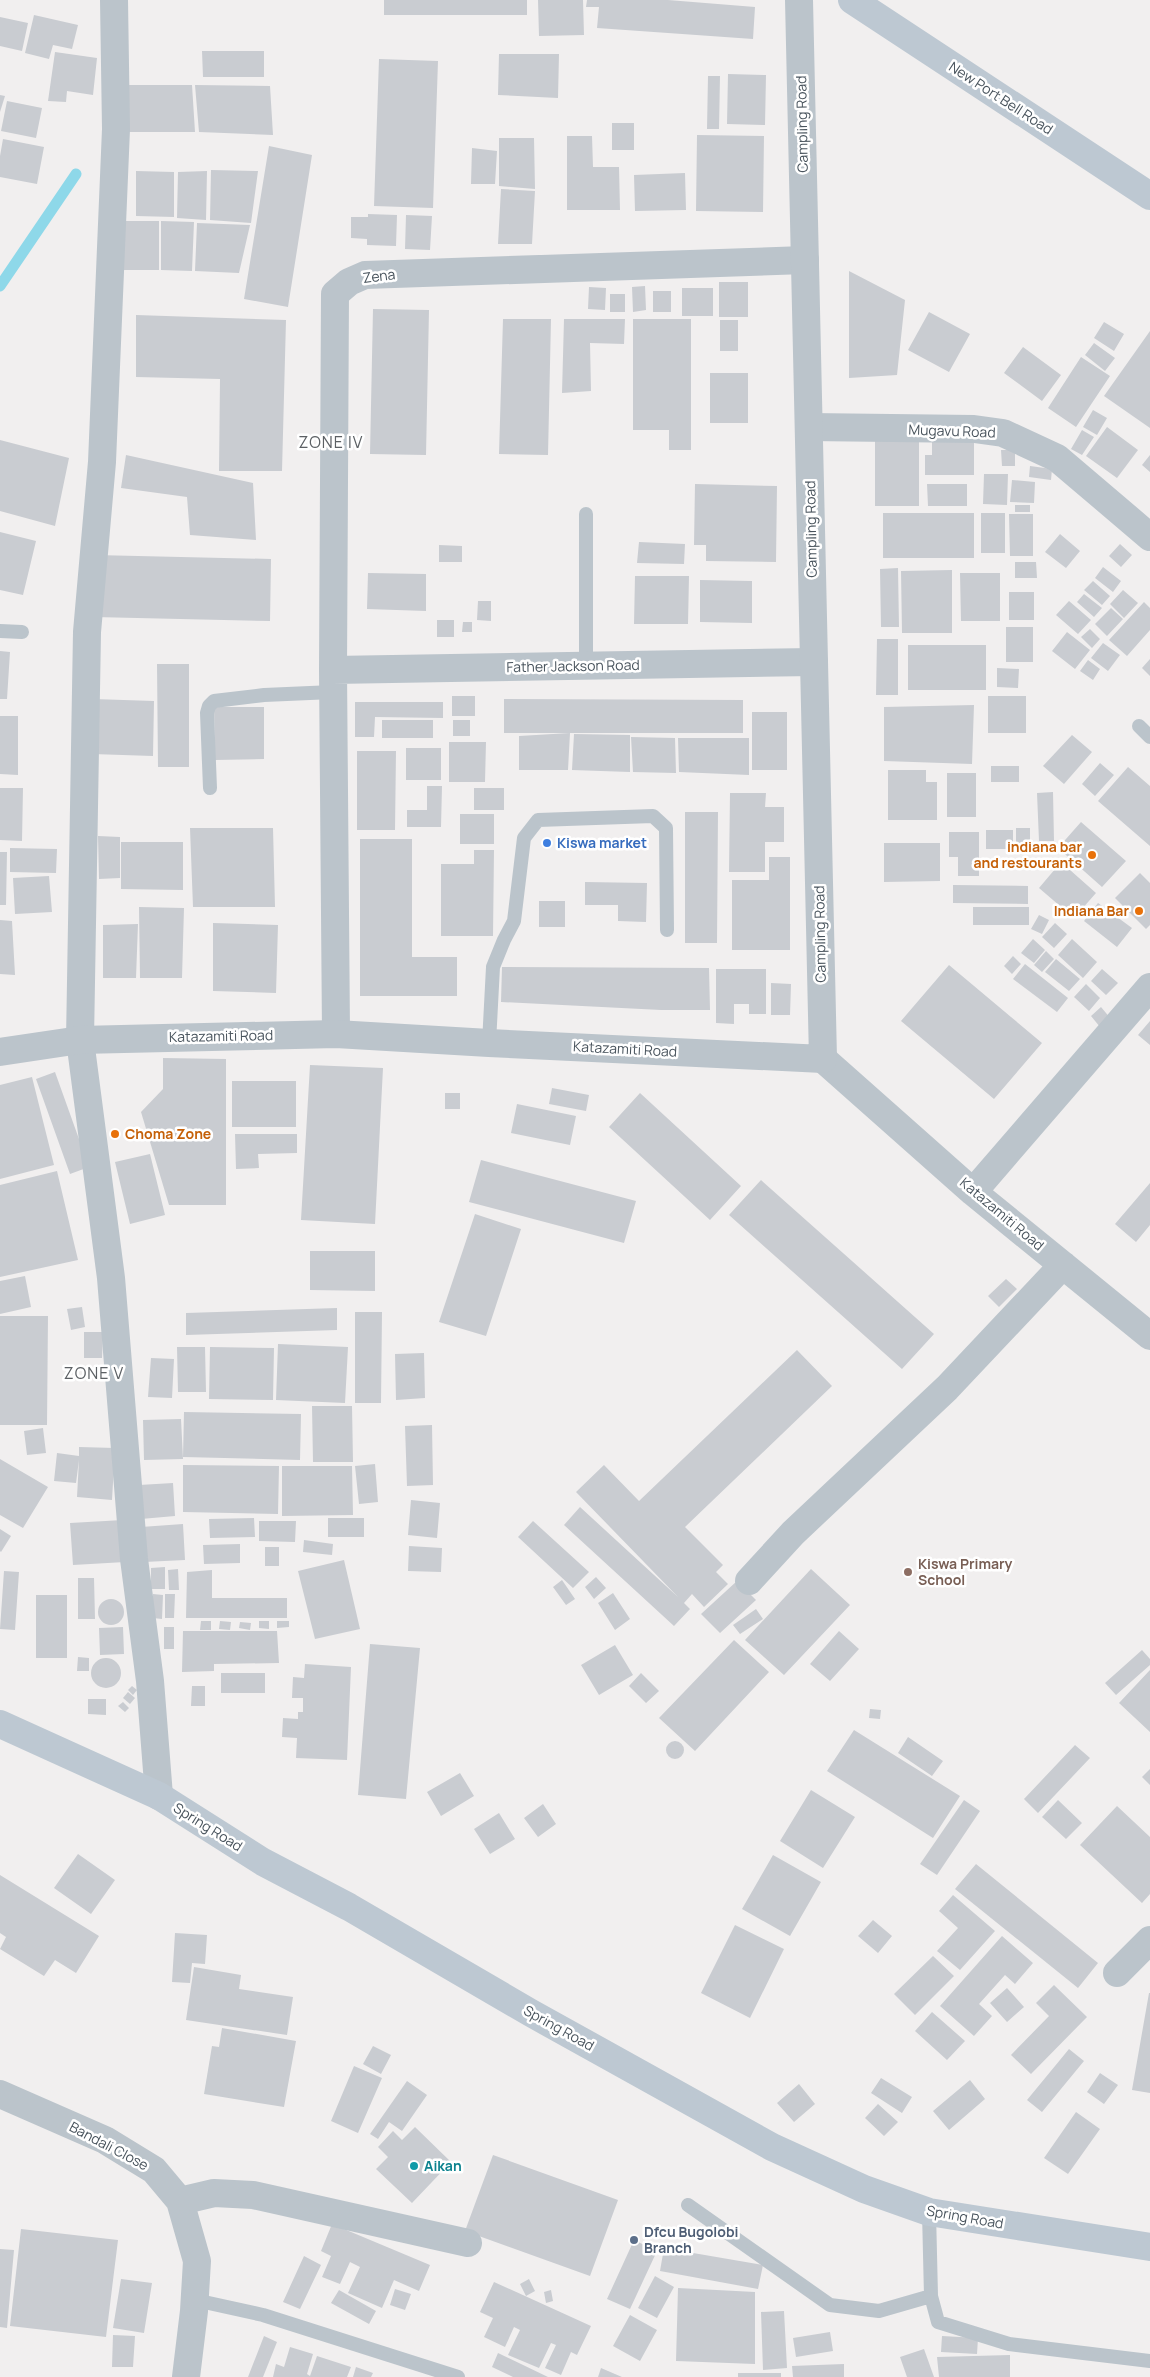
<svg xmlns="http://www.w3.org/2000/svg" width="1150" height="2377" font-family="Manrope,sans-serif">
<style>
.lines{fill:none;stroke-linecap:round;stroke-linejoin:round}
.stream{stroke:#8ed8e9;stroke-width:11}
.building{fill:#c9ccd1}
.service{stroke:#bbc4cb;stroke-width:14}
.minor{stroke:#bbc4cb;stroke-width:28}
.tertiary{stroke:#bbc4cb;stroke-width:28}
.secondary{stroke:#bdc8d2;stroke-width:28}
.shop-dot{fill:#3f7fe0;stroke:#fff;stroke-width:2}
.food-dot{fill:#e8710a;stroke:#fff;stroke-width:2}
.education-dot{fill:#8d6e63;stroke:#fff;stroke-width:2}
.culture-dot{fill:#0f9aa8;stroke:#fff;stroke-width:2}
.service-dot{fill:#5c6f8a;stroke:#fff;stroke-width:2}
.labels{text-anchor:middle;stroke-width:5;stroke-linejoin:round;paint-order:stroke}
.street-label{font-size:14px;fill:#48535c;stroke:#fff}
.shop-label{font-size:14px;font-weight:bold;fill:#366cbe;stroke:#fff;text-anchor:start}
.food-label{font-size:14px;font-weight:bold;fill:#c56008;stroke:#fff;text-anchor:end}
.education-label{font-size:14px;font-weight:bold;fill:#785e54;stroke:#fff;text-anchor:start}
.culture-label{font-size:14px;font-weight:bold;fill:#0d838f;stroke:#fff;text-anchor:start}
.service-label{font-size:14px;font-weight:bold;fill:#4e5e75;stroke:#fff;text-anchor:start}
.quarter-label{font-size:16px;letter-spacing:1px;fill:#5c6064;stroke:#fff}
</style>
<rect width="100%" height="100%" fill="#f1efef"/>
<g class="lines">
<path class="stream" d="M0 286 76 174"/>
</g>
<path class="building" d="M384 0H527V15H384Z
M538 0H583L584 35 539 36Z
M587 0H668L755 7 753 39 597 28 599 7H586Z
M34 15 78 25 72 49 53 45 49 59 25 53Z
M0 17 28 23 22 51 0 46Z
M202 51H264V77H203Z
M55 52 97 58 93 95 67 91 66 102 48 101Z
M499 54H559L558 98 498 95Z
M379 59 438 61 433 208 374 206Z
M728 74 766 75 765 125 727 124Z
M708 76H720L719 129H707Z
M121 85H192L195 132H122Z
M195 85 270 86 273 135 199 132Z
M0 95 5 96 0 112Z
M7 101 42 108 36 138 1 131Z
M612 123H634V150H612Z
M697 135 764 136 763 212 696 211Z
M567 136H592L593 167H619L620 210H567Z
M499 138H534L535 189 499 186Z
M3 139 44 147 37 184 0 177V156Z
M269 146 312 155 288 307 244 299Z
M472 148 497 151 495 184H471Z
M211 170 258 171 251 223 210 220Z
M136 171 174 172V217L136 216Z
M207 171 206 220 177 218 178 172Z
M685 173 686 210 635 211 634 175Z
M501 189 535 191 532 244H498Z
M368 214 397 215 396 246 367 245V239L351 238V217H368Z
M406 215 432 216 430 250 405 249Z
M121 221H159V270H121Z
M161 221 194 222 192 271 161 270Z
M197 223 250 225 239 273 195 271Z
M849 271 905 300 897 375 849 378Z
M719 282H748V317H719Z
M645 286 646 310 633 312 632 287Z
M589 287 606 288 605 310 588 309Z
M682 288H713V316H682Z
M653 291H671V312H653Z
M610 294H625V312H610Z
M373 309 429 310 426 455 370 454Z
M929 312 970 334 949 372 908 350Z
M136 315 286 320 282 471H219L220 379 136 377Z
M503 319H551L548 455 499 454Z
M564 319H625L624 344 590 343 591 391 562 393Z
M633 319H691V450H669V430H633Z
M720 320H738V351H720Z
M1104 322 1124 334 1114 351 1094 338Z
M1150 331V428L1104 396Z
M1094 343 1115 358 1105 371 1085 355Z
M1023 347 1061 375 1042 401 1004 373Z
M1081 357 1110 376 1076 427 1048 408Z
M710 373H748V423H710Z
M1093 410 1107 418 1097 435 1083 427Z
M1107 427 1138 450 1117 478 1086 456Z
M1082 430 1094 437 1082 455 1071 449Z
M875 438H919V506H875Z
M932 438H974V475H925V455H932Z
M0 440 69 458 55 526 0 511Z
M1001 450H1015V466H1002Z
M126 455 253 483 256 540 190 535 187 497 121 488Z
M1150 455V472L1142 465Z
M1030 466 1052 469 1051 480 1029 477Z
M984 474H1008L1007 505 983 504Z
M1012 480 1035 482 1034 503 1010 502Z
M695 484 777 486 776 562 706 561V545H694Z
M927 484H967V506H928Z
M1015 505H1030V512H1015Z
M883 513H974V558H883Z
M981 513H1005V553H981Z
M1009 514H1033V556H1010Z
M0 532 36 541 23 595 0 590Z
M1060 534 1080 551 1066 568 1045 552Z
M639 542 685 544 684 564 637 563Z
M1120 544 1132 555 1121 567 1109 556Z
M439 545 462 546V562H439Z
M95 555 271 559 270 621 94 617Z
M1015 562H1036L1037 578H1015Z
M1103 567 1121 581 1113 592 1095 578Z
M898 568 899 627H881L880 569Z
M952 570V633H902L901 571Z
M368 573 426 574V611L367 609Z
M960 573H1000V621H961Z
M635 576H689L688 624H634Z
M700 580 752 581V623L700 622Z
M1093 581 1110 596 1102 605 1084 590Z
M1123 590 1138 603 1124 618 1110 604Z
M1009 592H1034V620H1009Z
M1084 594 1102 608 1094 617 1077 602Z
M478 601H491V621L477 620Z
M1069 601 1091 620 1078 634 1056 615Z
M1144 602 1150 608V630L1127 656 1109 640Z
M1111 608 1123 619 1107 636 1095 624Z
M437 620H454V637H437Z
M463 622H472V632H462Z
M1006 627H1033V662H1006Z
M1090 629 1100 639 1092 648 1081 637Z
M1067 632 1090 650 1075 669 1052 651Z
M877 639H898V695H876Z
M1103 643 1120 655 1108 671 1091 658Z
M908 645H986V690H908Z
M0 651 10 652 7 699H0Z
M1150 659V676L1142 668Z
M1088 660 1100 669 1093 680 1080 671Z
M157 664H189V767H158Z
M997 668 1019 669 1018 688 997 687Z
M452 696H475V716H452Z
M988 696H1026V733H988Z
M93 699 154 701 153 756 92 754Z
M504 699 743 700V733H504Z
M355 702H443V718L375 717 374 737H355Z
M974 705 972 764 884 761V707Z
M214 707H264V759L215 760Z
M752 712H787V770H752Z
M0 716H18V775L0 774Z
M382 720H433V738H382Z
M453 720H470V736H453Z
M570 733 568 770H519V736Z
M574 734 630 735V772L572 770Z
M1072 735 1092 752 1064 784 1043 766Z
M631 737 675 738 676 773 633 772Z
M678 738H749V775L679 772Z
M449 742H486L485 782H449Z
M406 748H441V780H406Z
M357 751H396L395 830H357Z
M1100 763 1114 775 1095 796 1082 784Z
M991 766H1019V782H991Z
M1128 767 1150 786V846L1098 801Z
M888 770H926V782H937V820H888Z
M947 773H976V817H947Z
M427 786H442L441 827H407V810H427Z
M0 788H23L22 841 0 840Z
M474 788H504V810H474Z
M1053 792 1054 841H1039L1037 793Z
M730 793H766L765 807H784V842H765V872H729Z
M685 812H718L717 943H685Z
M460 814H494V844H460Z
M1081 822 1126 861 1102 887 1058 848Z
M190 828H273L275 907H193Z
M1016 828H1030V848H1016Z
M986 830H1013V849H986Z
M949 832H979V876H958V857H949Z
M98 836 120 837V878L99 879Z
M360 839H412V957H457V996H360Z
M121 842H183V890L121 889Z
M884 843H940V881L884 882Z
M10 848 57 849 56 873 10 872Z
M474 850H494L493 936H441V864H474Z
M0 852H7L6 905H0Z
M769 857H790V950H732V880H769Z
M1061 862 1096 893 1074 918 1039 888Z
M1140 873 1150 883V925L1146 929 1115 898Z
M49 876 52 912 15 914 13 878Z
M585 882 647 883 646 922 618 921V905H585Z
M953 885 1028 886V904L953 903Z
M539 901H565V927H539Z
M1098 903 1132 928 1117 947 1084 921Z
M139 907 184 908 182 978H140Z
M973 907H1029V925H973Z
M1039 915 1049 920 1042 934 1031 929Z
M0 920 12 921 15 975 0 974Z
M213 923 278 925 276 993 213 991Z
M1055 923 1067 934 1054 948 1042 937Z
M138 924 136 978H103V925Z
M1033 939 1045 950 1034 963 1021 953Z
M1072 939 1097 962 1083 978 1058 955Z
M1046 951 1054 959 1042 972 1034 965Z
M1013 956 1021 964 1012 974 1004 966Z
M1056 959 1080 979 1069 991 1045 972Z
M1025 964 1068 998 1057 1012 1013 979Z
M949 965 1042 1043 994 1099 901 1021Z
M502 967 709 968 710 1010H661L501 1002Z
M716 969H766V1014H749V1004H734V1024L716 1023Z
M1102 969 1118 983 1106 995 1091 981Z
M771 983 791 984 790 1015H771Z
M1086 984 1100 998 1089 1011 1074 997Z
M1101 1007 1111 1019 1100 1027 1091 1016Z
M1150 1021V1045L1138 1035Z
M163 1058 226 1059V1205H169L141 1112 163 1089Z
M310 1065 383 1068 375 1224 301 1220Z
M55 1072 89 1167 70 1174 36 1079Z
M32 1077 54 1165 0 1179V1085Z
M232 1081H296V1127H232Z
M552 1088 589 1095 586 1111 549 1104Z
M445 1093H460V1109H445Z
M640 1093 741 1186 710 1220 609 1127Z
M517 1104 576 1116 570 1145 511 1133Z
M235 1134H297V1153L258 1154 259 1168 236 1169Z
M150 1154 165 1215 130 1224 115 1162Z
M481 1160 636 1201 624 1243 469 1202Z
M57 1171 78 1260 0 1277V1185Z
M761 1180 934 1334 902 1369 729 1215Z
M1150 1183V1225L1136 1242 1115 1224Z
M475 1214 521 1229 486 1336 439 1322Z
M310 1251H375V1291L310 1290Z
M25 1276 31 1307 0 1314V1281Z
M1006 1279 1017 1289 999 1307 988 1296Z
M82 1307 85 1327 71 1330 67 1309Z
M337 1308V1330L186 1335V1313Z
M355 1312H382L381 1403H355Z
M0 1316H48L47 1425H0Z
M84 1332H103L102 1358H84Z
M278 1344 348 1347 345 1403 276 1400Z
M177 1347H205L206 1392H178Z
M210 1347 274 1348 273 1400 209 1399Z
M797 1350 832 1386 685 1527 723 1565 716 1572 728 1584 704 1607 692 1594 684 1603 690 1609 674 1626 564 1525 580 1507 678 1597 576 1492 604 1465 639 1501Z
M424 1353 425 1398 396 1400 395 1354Z
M151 1358 174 1359 172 1398 148 1397Z
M312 1406H352L353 1462H313Z
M184 1412 301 1414 300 1460 183 1457Z
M181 1419 183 1459 144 1460 143 1420Z
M432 1425 433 1485 407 1486 405 1426Z
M43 1428 46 1453 27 1455 24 1431Z
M79 1447 115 1448 112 1500 77 1497 79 1460 76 1483 54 1481 57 1453 79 1456Z
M0 1459 48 1487 23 1528 0 1515Z
M375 1464 378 1502 359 1504 355 1466Z
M183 1465 279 1466 278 1514 183 1512Z
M282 1466H352L353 1515 282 1516Z
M173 1483 175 1516 141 1519 139 1485Z
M411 1500 440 1503 437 1538 408 1535Z
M254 1518 255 1537 210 1538 209 1519Z
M328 1518H364V1537H328Z
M123 1520 125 1562 73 1565 70 1523Z
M259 1521H296L295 1542 259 1541Z
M533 1521 589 1572 573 1588 518 1537Z
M183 1524 185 1560 144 1562 141 1527Z
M0 1529 11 1536 1 1552 0 1551Z
M304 1540 333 1544 332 1555 303 1552Z
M240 1544V1563L204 1564 203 1545Z
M409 1546 442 1548 441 1572 408 1571Z
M265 1547H279V1566H265Z
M344 1560 360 1629 315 1639 298 1571Z
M165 1567V1589H151V1568Z
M178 1569 179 1590H169L168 1570Z
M811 1569 850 1605 784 1675 745 1640Z
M212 1570V1598H287V1618H186L187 1572Z
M4 1571 19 1572 15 1630 0 1629Z
M596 1577 606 1588 594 1599 585 1587Z
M78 1578H94L95 1619H78Z
M562 1580 575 1599 566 1605 553 1587Z
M737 1581 756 1600 720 1633 701 1614Z
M613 1593 630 1619 615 1630 598 1603Z
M153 1594 163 1595 162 1619 153 1618Z
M165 1594H175L174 1618H165Z
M36 1595H67V1658H36Z
M98 1612a13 13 0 1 1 26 0a13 13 0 1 1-26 0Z
M756 1609 763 1619 740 1634 733 1625Z
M201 1621H211V1630H200Z
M220 1621 231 1622 230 1630 219 1629Z
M259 1621H269V1629L259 1628Z
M277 1621H289V1627L277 1628Z
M240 1622 251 1623 250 1630 239 1628Z
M123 1627 124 1654 100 1655 99 1628Z
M164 1627H174V1649H164Z
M183 1631H277L279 1663 214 1664V1671L182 1672Z
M839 1631 859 1649 830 1681 810 1664Z
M734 1640 769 1672 695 1751 659 1718Z
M370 1644 420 1648 406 1799 358 1795Z
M615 1645 633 1675 599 1695 581 1665Z
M1142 1650 1150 1659V1665L1116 1695 1105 1683Z
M78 1657 89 1658V1671H77Z
M91 1673a15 15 0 1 1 30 0a15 15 0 1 1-30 0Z
M305 1664 351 1667 347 1760 296 1758 297 1738 282 1737 283 1718 298 1719V1712H303V1698H292L293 1677 304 1678Z
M1150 1670V1732L1119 1703Z
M221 1673H265V1693H221Z
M641 1673 659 1691 646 1703 629 1686Z
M132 1686 137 1690 133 1695 128 1690Z
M192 1686H205V1706H191Z
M128 1692 135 1698 130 1704 123 1698Z
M88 1699H106V1715L88 1714Z
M123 1702 129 1708 125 1712 118 1706Z
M870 1709 881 1710 880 1719 869 1718Z
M854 1730 960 1796 933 1838 827 1771Z
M908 1737 943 1761 932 1776 898 1753Z
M666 1750a9 9 0 1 1 18 0a9 9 0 1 1-18 0Z
M1075 1745 1090 1758 1038 1813 1024 1799Z
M1150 1769V1785L1142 1777Z
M460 1773 474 1796 441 1816 427 1792Z
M811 1790 855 1817 823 1868 780 1841Z
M964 1800 980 1811 937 1875 920 1864Z
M1058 1800 1082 1823 1066 1839 1042 1817Z
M543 1804 556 1824 538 1837 524 1818Z
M1117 1806 1150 1837V1894L1142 1903 1080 1845Z
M499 1813 515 1839 490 1854 474 1829Z
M78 1854 115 1880 91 1914 54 1888Z
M773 1855 821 1882 790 1936 742 1909Z
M976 1864 1098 1963 1078 1988 955 1889Z
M0 1875 99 1936 76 1973 55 1960 44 1976 0 1949 6 1937 0 1933Z
M953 1895 995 1931 960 1970 937 1951 958 1928 939 1911Z
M873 1920 892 1936 878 1953 858 1936Z
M735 1925 784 1949 750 2018 701 1993Z
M175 1933 207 1935 205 1964 192 1963 190 1983 172 1982Z
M1002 1936 1033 1963 1015 1984 1005 1975 979 2004 992 2016 974 2036 940 2006Z
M933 1956 954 1976 915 2015 894 1994Z
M194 1967 241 1975 239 1989 293 1997 287 2035 186 2020Z
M1054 1985 1087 2017 1031 2074 1011 2055 1049 2016 1036 2003Z
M1007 1988 1024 2007 1007 2022 990 2003Z
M1149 1993H1150V2093L1132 2090Z
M932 2012 965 2041 947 2060 915 2031Z
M222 2028 296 2041 284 2107 204 2094 212 2046 219 2047Z
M373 2046 391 2055 381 2074 363 2064Z
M1069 2049 1084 2061 1042 2112 1027 2100Z
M354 2066 382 2078 358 2133 331 2121Z
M1100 2073 1118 2085 1104 2104 1087 2092Z
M881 2078 912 2097 902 2113 871 2093Z
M970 2080 985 2099 949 2130 933 2111Z
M407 2081 427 2095 402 2131 389 2122 378 2139 370 2134Z
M799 2084 815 2104 794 2122 777 2103Z
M878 2104 898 2122 884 2136 865 2118Z
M1076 2112 1100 2129 1068 2174 1044 2158Z
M415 2127 451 2162 412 2203 376 2169 388 2157 378 2147 393 2131 402 2140Z
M493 2155 618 2200 590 2276 465 2231Z
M332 2224 430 2265 419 2291 394 2280 382 2308 348 2293 360 2267 350 2262 340 2284 322 2277 331 2256 321 2251Z
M21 2229 118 2240 106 2337 10 2326Z
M634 2240 657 2251 630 2309 607 2299Z
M664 2248 763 2265 758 2289 660 2271Z
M0 2249 14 2250 7 2328 0 2327Z
M304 2256 321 2265 300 2309 283 2302Z
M655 2276 674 2287 657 2318 638 2308Z
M121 2279 152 2283 144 2333 113 2328Z
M529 2279 535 2291 526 2296 520 2284Z
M494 2282 591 2326 577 2355 571 2352 561 2375 545 2368 556 2345 551 2343 539 2368 508 2355 520 2330 514 2327 505 2347 484 2337 493 2318 480 2312Z
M678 2288 755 2292V2364L676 2361Z
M395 2289 411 2294 405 2310 390 2305Z
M339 2290 376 2311 369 2324 331 2303Z
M551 2290 553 2301 546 2303 544 2292Z
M784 2311 787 2368 763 2370 761 2312Z
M630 2315 657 2330 640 2361 613 2346Z
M830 2332 833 2351 796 2357 793 2338Z
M113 2335 135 2336 133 2367H112Z
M264 2336 277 2342 263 2377H248Z
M942 2336 978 2338 977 2354 941 2352Z
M290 2347 313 2354 307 2374 310 2376 317 2356 351 2367 347 2377H273L276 2364 284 2367Z
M924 2349 934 2377H907L900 2357Z
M498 2353 548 2377H513L492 2367Z
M1010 2355V2377H939L937 2357Z
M844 2364V2377H793L792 2366Z
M356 2367 373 2373 371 2377H353Z
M601 2368 622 2377H598Z
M738 2373H781V2377H738Z"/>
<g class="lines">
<path class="service" d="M586 514V665
M0 631 22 632
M1139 726 1150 737
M210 788 207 713 209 706 214 701 264 695 333 692
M489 1043 493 967 504 940 514 921 524 838 538 820 653 816 666 828 667 930
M688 2205 830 2305 879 2311 931 2296
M929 2212 931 2296 938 2322 1009 2344 1150 2361
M195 2300 263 2315 458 2377"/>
<path class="minor" d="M114 0 116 129 102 462 87 632 80 1040 111 1278 134 1559 150 1681 159 1796
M809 427 974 429 1003 433 1057 458 1150 537
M333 670 814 662
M336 1034 333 670 335 294 349 282 365 275 805 260
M823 1059 973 1192 1150 1336
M973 1192 1150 987
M749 1581 793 1533 947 1388 1063 1265
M1117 1973 1150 1940
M0 2094 105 2140 154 2170 180 2201 197 2261 194 2311 186 2377
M180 2201 214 2193 253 2195 468 2243"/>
<path class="tertiary" d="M0 1052 80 1040 336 1034 489 1043 823 1059 799 0"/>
<path class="secondary" d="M852 0 1150 196
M0 1724 159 1796 263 1862 349 1907 531 2013 772 2147 864 2189 929 2212 1150 2247"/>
</g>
<circle class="shop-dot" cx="547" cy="843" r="5"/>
<g class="food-dot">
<circle cx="1092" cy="855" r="5"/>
<circle cx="1139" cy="911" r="5"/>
<circle cx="115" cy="1134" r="5"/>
</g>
<circle class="education-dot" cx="908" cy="1572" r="5"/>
<circle class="culture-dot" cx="414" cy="2166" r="5"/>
<circle class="service-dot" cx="634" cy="2240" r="5"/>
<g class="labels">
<g class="street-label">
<text transform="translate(1001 98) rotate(33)" y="5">New Port Bell Road</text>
<text transform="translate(802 124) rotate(-91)" y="5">Campling Road</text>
<text transform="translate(379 276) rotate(-7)" y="5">Zena</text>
<text transform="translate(952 431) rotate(2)" y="5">Mugavu Road</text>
<text transform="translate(811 529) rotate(-91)" y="5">Campling Road</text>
<text transform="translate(573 666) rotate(-1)" y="5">Father Jackson Road</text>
<text transform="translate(820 934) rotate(-91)" y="5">Campling Road</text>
<text transform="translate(221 1036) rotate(-1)" y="5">Katazamiti Road</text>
<text transform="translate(625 1049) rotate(3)" y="5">Katazamiti Road</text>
<text transform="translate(1002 1214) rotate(40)" y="5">Katazamiti Road</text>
<text transform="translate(208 1827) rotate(32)" y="5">Spring Road</text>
<text transform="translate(559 2028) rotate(29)" y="5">Spring Road</text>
<text transform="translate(109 2146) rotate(28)" y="5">Bandali Close</text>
<text transform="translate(965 2217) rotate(10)" y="5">Spring Road</text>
</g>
<g class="shop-label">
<text x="557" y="848">Kiswa market</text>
</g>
<g class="food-label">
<text x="1082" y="852">indiana bar<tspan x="1082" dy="16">and restourants</tspan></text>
<text x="1129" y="916">Indiana Bar</text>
<text x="125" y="1139" text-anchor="start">Choma Zone</text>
</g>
<g class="education-label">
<text x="918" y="1569">Kiswa Primary<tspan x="918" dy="16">School</tspan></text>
</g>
<g class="culture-label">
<text x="424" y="2171">Aikan</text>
</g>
<g class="service-label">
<text x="644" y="2237">Dfcu Bugolobi<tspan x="644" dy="16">Branch</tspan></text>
</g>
<g class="quarter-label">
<text x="331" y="448">ZONE IV</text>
<text x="94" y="1379">ZONE V</text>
</g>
</g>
</svg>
